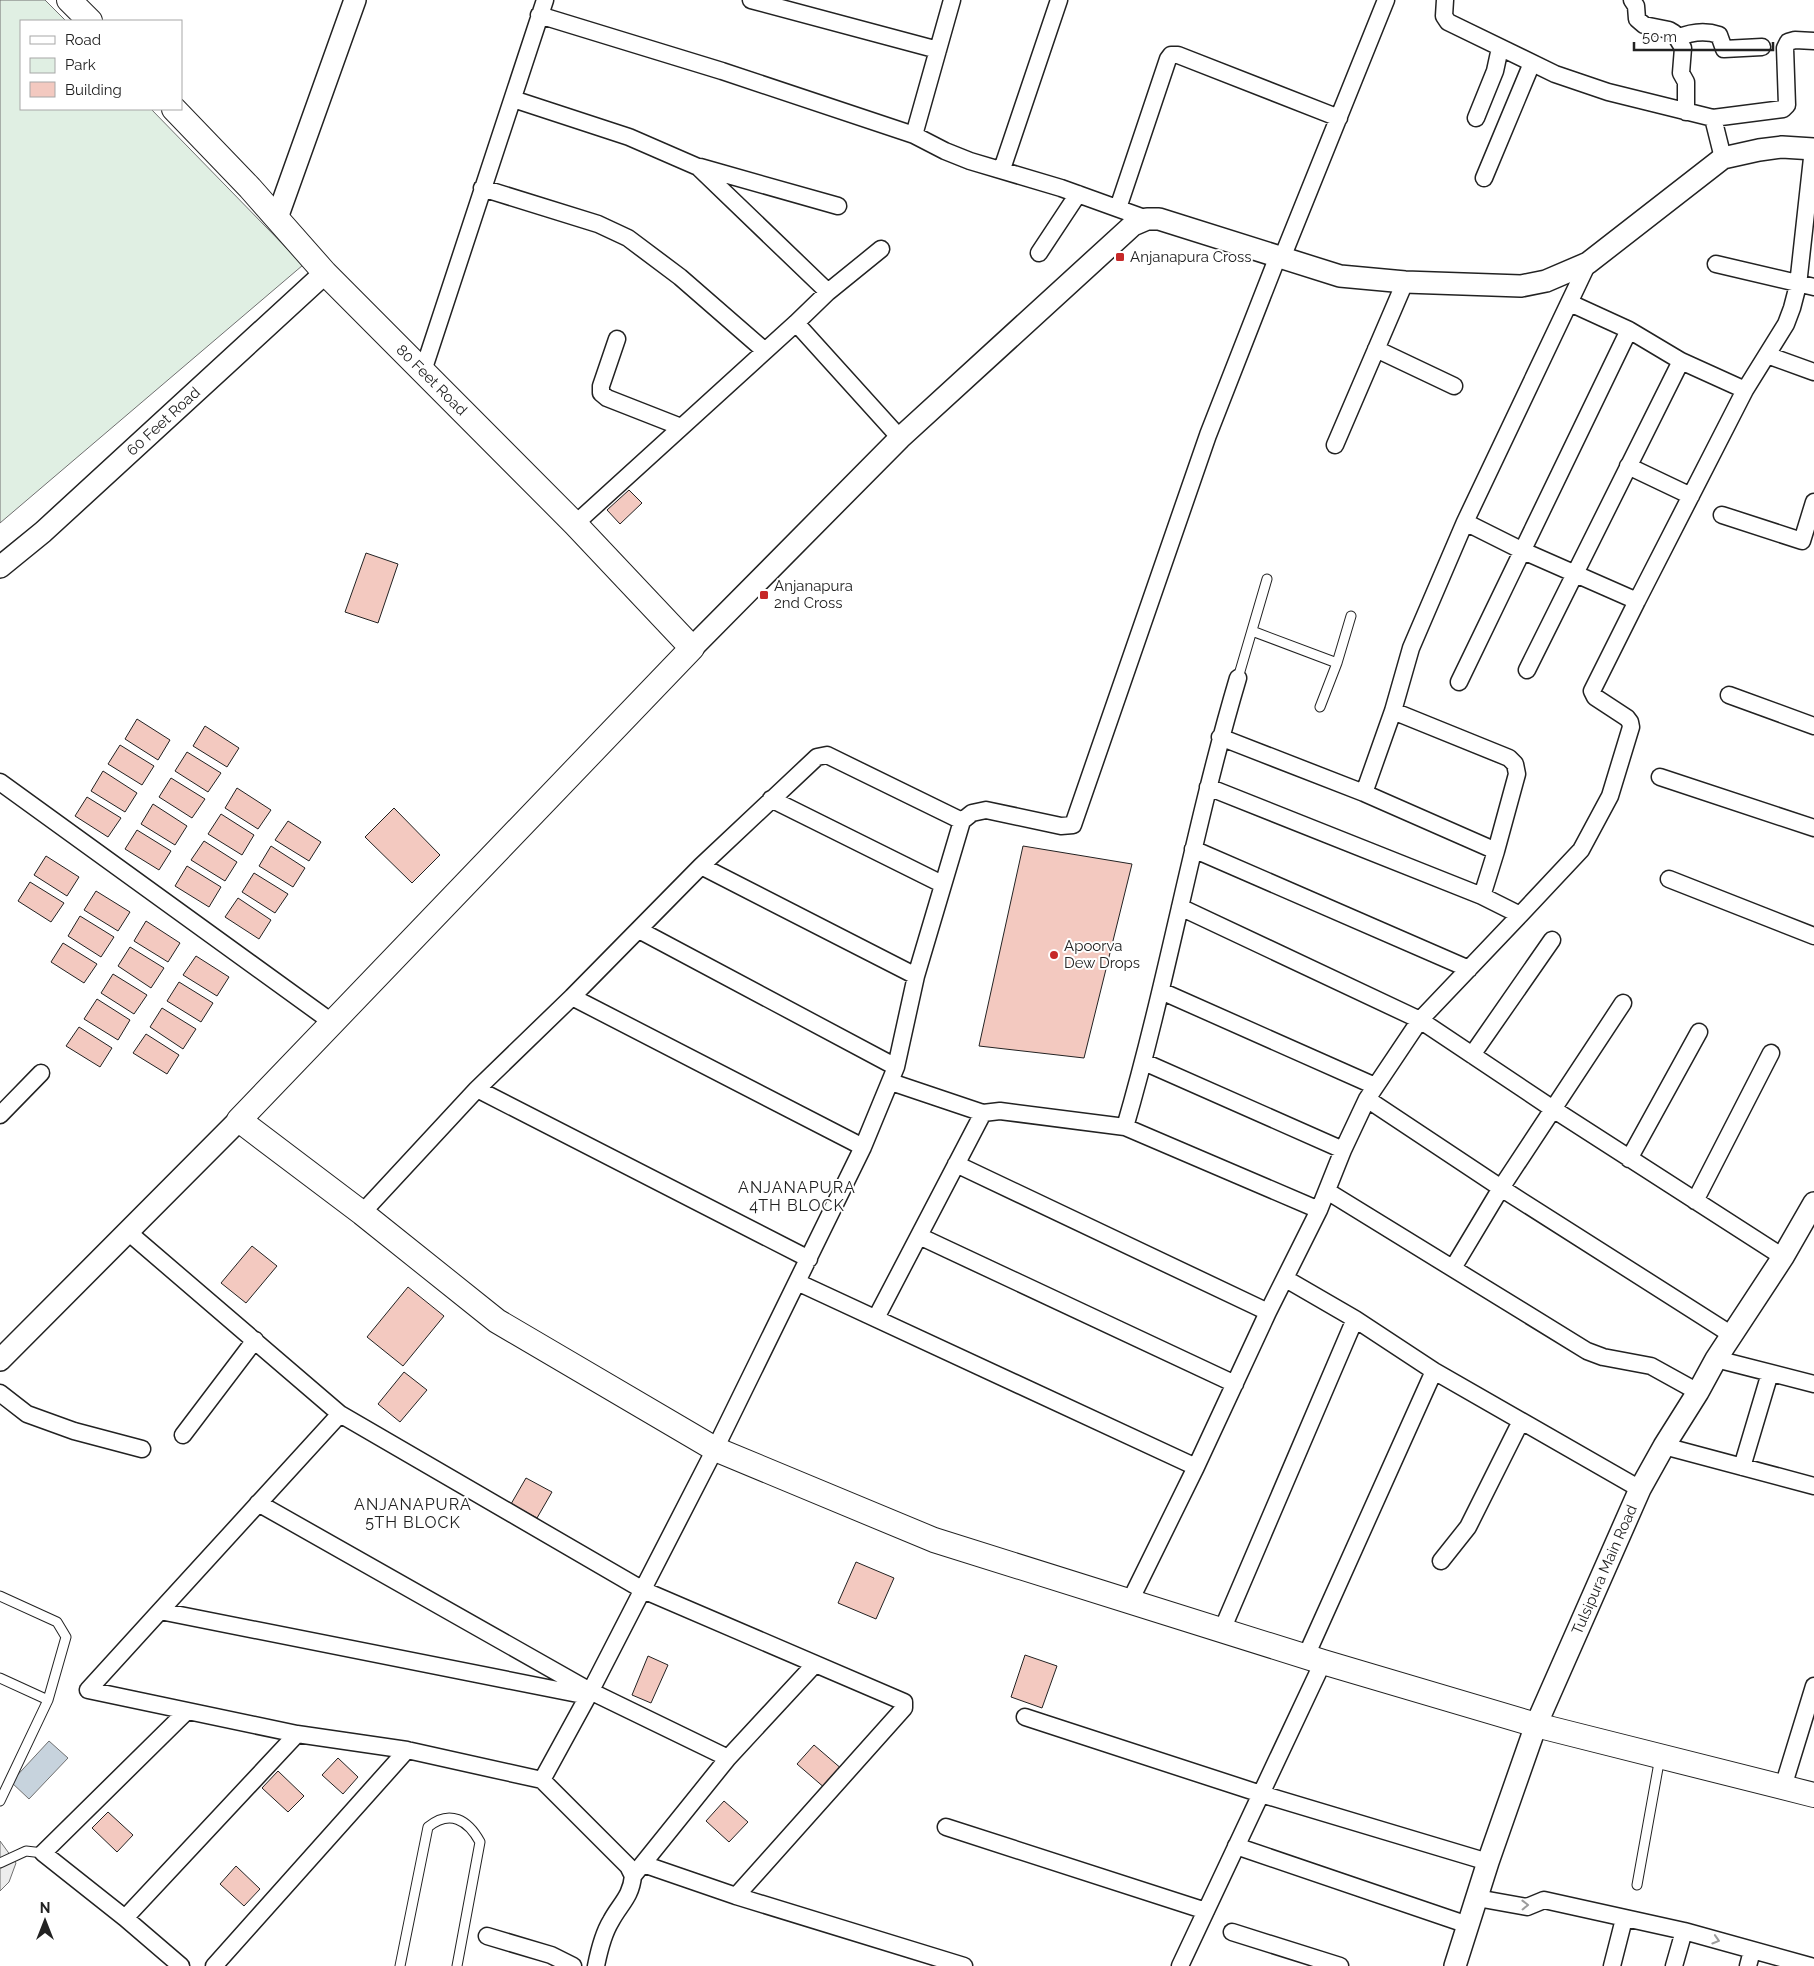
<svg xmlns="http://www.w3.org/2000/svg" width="1814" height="1966" font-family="Raleway,sans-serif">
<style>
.green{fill:#e0efe3;stroke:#6f6f6f}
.parking{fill:#ededed;stroke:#6f6f6f}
.water{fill:#c7d3dd;stroke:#6f6f6f}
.building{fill:#f3c9c0;stroke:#222}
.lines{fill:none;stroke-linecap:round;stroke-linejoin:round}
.service-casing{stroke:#222;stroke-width:11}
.minor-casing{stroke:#222;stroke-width:19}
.tertiary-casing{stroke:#222;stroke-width:24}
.secondary-casing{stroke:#222;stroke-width:26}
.service{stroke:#fff;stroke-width:9}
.minor{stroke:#fff;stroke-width:16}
.tertiary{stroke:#fff;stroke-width:21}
.secondary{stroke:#fff;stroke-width:24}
.oneway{stroke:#9c9c9c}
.poi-dot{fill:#c62828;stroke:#fff;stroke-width:2}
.labels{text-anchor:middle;stroke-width:4;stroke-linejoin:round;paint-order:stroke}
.poi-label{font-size:15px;fill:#222;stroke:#fff;text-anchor:start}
.street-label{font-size:15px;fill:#222;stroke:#fff}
.neighbourhood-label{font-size:16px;letter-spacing:1px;fill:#222;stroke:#fff}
</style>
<rect width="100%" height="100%" fill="#fff"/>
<path class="green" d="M0 0H45L66 21H21V109H151L303 265 0 523Z"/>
<path class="parking" d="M0 1841 16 1863 9 1882 0 1891Z"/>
<path class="water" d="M49 1741 68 1758 29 1799 11 1782Z"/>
<path class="building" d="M629 490 642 503 620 524 607 510Z
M366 553 398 564 378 623 345 612Z
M137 719 170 740 158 760 125 739Z
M205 726 239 748 227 767 193 746Z
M120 745 154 766 142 785 108 764Z
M187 752 221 773 208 792 175 771Z
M103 771 137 793 125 812 91 791Z
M171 778 205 799 192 818 159 797Z
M237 788 271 810 258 829 225 808Z
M87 797 121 818 108 837 75 816Z
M153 804 187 826 175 845 141 824Z
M394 808 440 855 412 883 365 837Z
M221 814 254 835 242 855 208 834Z
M288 821 321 842 309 861 275 840Z
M137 830 171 851 159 870 125 849Z
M204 841 237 862 225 881 191 860Z
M271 846 305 868 293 887 259 866Z
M1023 846 1132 864 1084 1058 979 1046Z
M46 856 79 877 67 896 34 875Z
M187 866 221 887 209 907 175 886Z
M254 873 288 894 275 913 242 892Z
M30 882 64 903 51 922 18 901Z
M96 891 130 912 118 931 84 910Z
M238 898 271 920 259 939 225 917Z
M80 916 114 937 101 957 68 936Z
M146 921 180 943 168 962 134 941Z
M63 943 97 964 84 983 51 962Z
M130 947 164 968 151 988 118 966Z
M196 956 229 977 217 996 183 975Z
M113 974 147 995 134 1014 101 993Z
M179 982 213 1003 201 1022 167 1001Z
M97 999 130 1020 118 1040 84 1019Z
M162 1008 196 1029 183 1049 150 1027Z
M79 1027 112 1048 100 1067 66 1046Z
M146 1034 179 1055 167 1074 133 1053Z
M252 1246 277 1266 246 1303 221 1283Z
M408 1287 444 1316 403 1366 367 1337Z
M404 1372 427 1390 400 1422 378 1404Z
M526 1478 552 1492 537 1518 511 1504Z
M856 1562 894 1578 876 1619 838 1603Z
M1025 1655 1057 1666 1042 1708 1011 1697Z
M648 1656 668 1665 651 1703 632 1695Z
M814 1745 843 1770 826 1789 797 1764Z
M338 1758 358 1777 343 1794 322 1775Z
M278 1771 304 1796 288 1812 262 1788Z
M724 1801 748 1822 729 1842 706 1821Z
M108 1812 133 1835 117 1852 92 1828Z
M236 1866 260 1889 244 1906 220 1884Z"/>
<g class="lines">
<g class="service-casing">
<path id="service" d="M1252 631 1337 663
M1238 678 1267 579
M1320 707 1337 663 1351 616
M0 1596 57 1622 66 1637 48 1700 0 1801
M0 1678 48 1700
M0 1863 26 1851 43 1853
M1637 1885 1660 1757
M400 1966 428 1827C450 1809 468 1820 480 1842L457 1966"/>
</g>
<g class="minor-casing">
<path id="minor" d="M751 0 938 50
M1445 0 1444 16 1448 22 1555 74 1608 92 1713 118 1723 158
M1632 0 1636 6 1637 19 1644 25 1669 30 1674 33 1683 48 1681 73 1686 82V112
M539 15 722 71 914 135 945 151 970 161 1061 188 1147 219
M1677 38C1691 32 1705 30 1719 35L1724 49 1762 47
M513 99 629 137 698 167 828 292
M1476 118 1495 71 1500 48
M1713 118 1783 109 1787 105 1785 48 1788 42 1795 40 1814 41
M914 135 952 0
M700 167 838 206
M1002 169 1059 0
M1484 178 1532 63
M482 188 598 224 628 238 680 277 765 351
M1118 208 1168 59 1171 55H1178L1339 118
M1039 253 1078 194
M1282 258 1386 0
M1716 264 1814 287
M1570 303 1629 330
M796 323 900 438
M617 339 601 386V393L607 398 681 427
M1376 349 1454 386
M1767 355 1814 372
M423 371 545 0
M1745 390 1786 324 1792 308 1798 285 1813 149
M1335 445 1405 282
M1628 466 1691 496
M1722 515 1802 541 1814 502
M1465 522 1521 550 1637 601 1592 691 1595 697 1627 718 1630 722 1631 727 1610 796 1581 850 1520 915
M575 524 796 323 828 292 881 249
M1527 670 1681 361
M1459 682 1629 330 1681 361 1745 390 1637 601
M1729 695 1814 726
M1393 711 1509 758 1515 764 1517 774 1496 851
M1220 737 1364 793 1496 851 1482 896
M1660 777 1814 828
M0 782 333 1023
M1364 793 1393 711 1411 648 1465 522 1588 263
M771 799 942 884
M1193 849 1469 969
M701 866 916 976
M1669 879 1814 936
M1180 907 1420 1020 1553 1109 1783 1257
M639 930 896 1067
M1161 991 1375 1086
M572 997 863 1147
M1472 1055 1552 940
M1144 1062 1343 1150
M891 1082 983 1113 1000 1111 1125 1127C1168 979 1194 826 1238 678
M477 1089 809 1259
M1367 1099 1501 1188 1732 1335
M0 1115 41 1073
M1125 1127 1319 1210
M1629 1159 1699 1032
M956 1164 1268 1312
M1327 1191 1587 1351 1603 1357 1651 1366 1698 1392
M1695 1201 1771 1053
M362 1213 477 1089 572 997 701 866 817 757 827 755 962 821
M128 1232 340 1414 643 1590 904 1702V1708L736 1896 964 1966
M919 1236 1235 1384
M1453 1268 1501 1188 1623 1003
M1286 1279 1355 1319 1434 1371 1640 1489
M797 1282 1196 1467
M876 1318 983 1113
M1716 1359 1814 1384
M0 1393 27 1414 74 1431 142 1449
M340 1414 160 1611 588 1696
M183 1435 255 1340
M1664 1446 1814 1486
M1742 1467 1770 1373
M258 1503 590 1691 728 1758
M1441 1561 1468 1527 1521 1421
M1130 1601 1196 1467 1268 1312 1319 1210 1343 1150 1367 1099 1420 1020 1520 915 1482 896 1208 787
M1222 1630 1355 1319
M1306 1656 1434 1371
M88 1690 297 1734 407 1750 542 1780 628 1866 633 1876
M88 1690 160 1611
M1025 1717 1261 1794 1488 1862
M542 1780 588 1696 715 1449 863 1147 896 1067 916 976 962 821 972 813 986 810 1061 826 1073 825 1208 435 1278 256
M1783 1787 1814 1686
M946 1827 1206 1911
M1236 1846 1468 1925
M643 1864 736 1896
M1477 1898 1527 1907 1544 1900 1684 1931 1810 1966
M125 1918 297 1734
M1232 1932 1340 1966
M487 1936 551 1955 573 1966
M181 1966 125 1918 43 1853 187 1711
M214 1966 407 1750
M596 1966C599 1951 603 1934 611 1921 620 1904 631 1897 633 1876L728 1758 815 1664
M1180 1966 1323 1662
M1612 1966 1624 1919
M1674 1966 1684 1931
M1748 1966 1752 1951"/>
</g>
<g class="tertiary-casing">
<g id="tertiary">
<path d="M277 218 355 0"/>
<path id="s1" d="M0 567 43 532 325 273"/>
<path d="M692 648 900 438 1133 225 1147 219H1159L1340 276 1405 282 1521 286 1546 281 1588 263 1723 158 1759 150 1782 147 1814 149"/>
<path d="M0 1360 239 1120"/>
<path id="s2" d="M1455 1966 1488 1862 1536 1725 1640 1489 1664 1446 1698 1392 1716 1359 1783 1257 1814 1203"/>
</g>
</g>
<g class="secondary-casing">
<g id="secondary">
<path d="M69 0 90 21"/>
<path id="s3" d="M174 109 250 188 325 273 575 524 692 648 239 1120 362 1213 497 1321 715 1449 934 1540 1323 1662 1536 1725 1814 1795"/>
</g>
</g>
<use href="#service" class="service"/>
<use href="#minor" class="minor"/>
<use href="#tertiary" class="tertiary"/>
<use href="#secondary" class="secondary"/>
</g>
<defs><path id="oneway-chevron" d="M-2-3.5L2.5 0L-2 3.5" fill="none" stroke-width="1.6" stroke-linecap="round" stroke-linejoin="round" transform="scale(1.25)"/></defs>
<g class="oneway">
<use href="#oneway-chevron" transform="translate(1525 1905) rotate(-1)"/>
<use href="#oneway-chevron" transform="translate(1716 1940) rotate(17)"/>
</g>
<g class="poi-dot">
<rect x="1115" y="252" width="10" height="10" rx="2.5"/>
<rect x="759" y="590" width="10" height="10" rx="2.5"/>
<circle cx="1054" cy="955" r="5"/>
</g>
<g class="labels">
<g class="poi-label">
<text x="1130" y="262">Anjanapura Cross</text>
<text x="774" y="591">Anjanapura<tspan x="774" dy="17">2nd Cross</tspan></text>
<text x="1064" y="951">Apoorva<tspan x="1064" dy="17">Dew Drops</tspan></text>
</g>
<g class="street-label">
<text dy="5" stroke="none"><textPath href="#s3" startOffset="374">80 Feet Road</textPath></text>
<text dy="5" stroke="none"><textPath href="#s1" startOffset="219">60 Feet Road</textPath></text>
<text dy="5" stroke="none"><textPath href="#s2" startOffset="424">Tulsipura Main Road</textPath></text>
</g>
<g class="neighbourhood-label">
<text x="797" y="1193">ANJANAPURA<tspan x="797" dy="18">4TH BLOCK</tspan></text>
<text x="413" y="1510">ANJANAPURA<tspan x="413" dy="18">5TH BLOCK</tspan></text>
</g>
</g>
<rect x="20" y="20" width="162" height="90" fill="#ffffff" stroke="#a7a7a7"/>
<rect x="30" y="36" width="25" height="8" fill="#ffffff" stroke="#a7a7a7"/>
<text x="65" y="45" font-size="15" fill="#222222">Road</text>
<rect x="30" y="58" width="25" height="15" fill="#e0efe3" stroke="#a7a7a7"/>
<text x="65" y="70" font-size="15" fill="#222222">Park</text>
<rect x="30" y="82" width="25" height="15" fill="#f3c9c0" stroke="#a7a7a7"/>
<text x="65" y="95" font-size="15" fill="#222222">Building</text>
<g transform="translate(45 1921)" stroke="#ffffff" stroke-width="4" paint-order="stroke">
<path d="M0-4L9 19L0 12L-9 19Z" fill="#222222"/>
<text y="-8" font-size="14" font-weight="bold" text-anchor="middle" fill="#222222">N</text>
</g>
<path d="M1634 42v8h139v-8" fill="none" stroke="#222222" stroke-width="2.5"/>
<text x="1642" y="42" font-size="15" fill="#222222" stroke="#ffffff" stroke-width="4" paint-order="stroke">50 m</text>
</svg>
